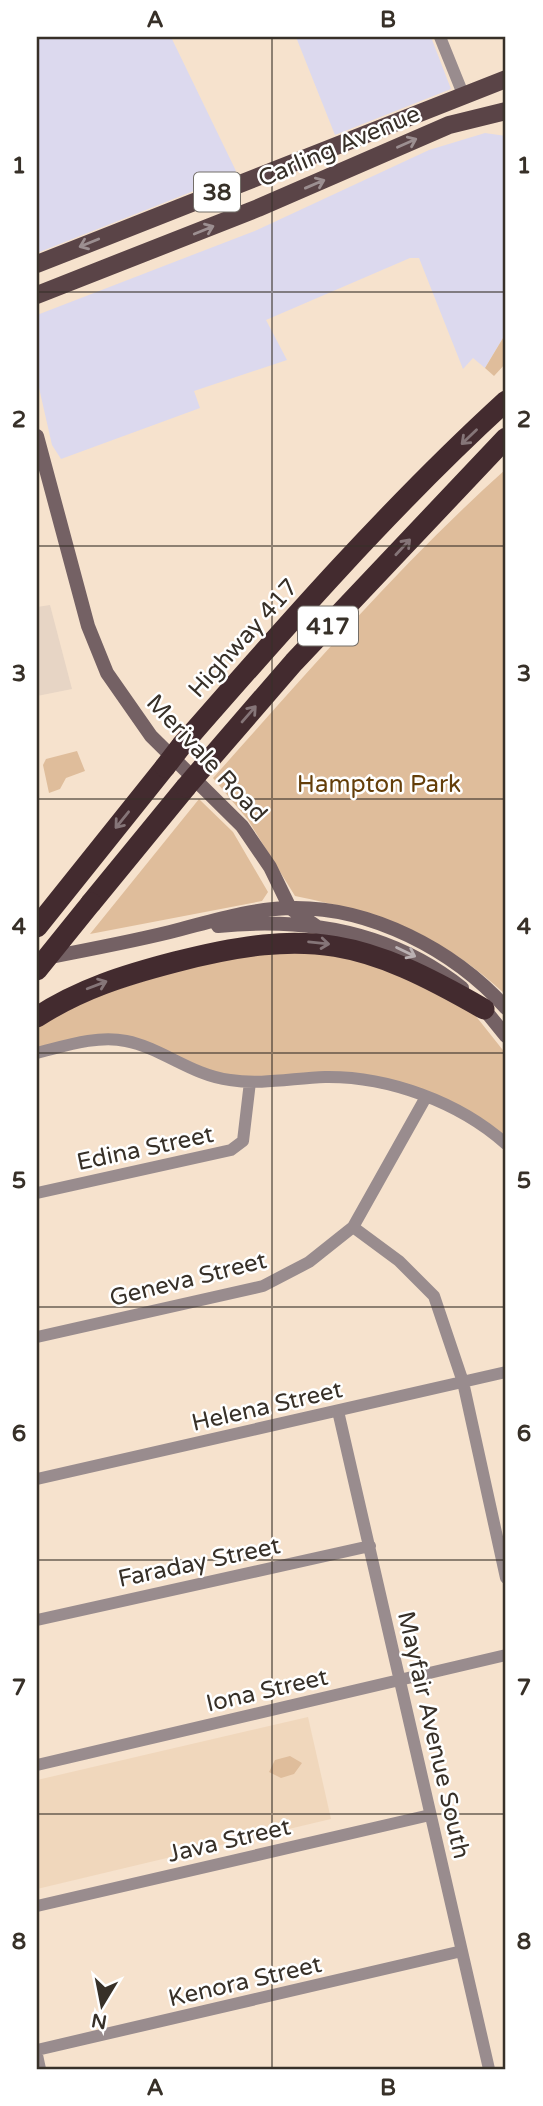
<svg xmlns="http://www.w3.org/2000/svg" width="543" height="2106" font-family="'Varela Round',sans-serif">
<style>
.commercial{fill:#dcd9ee}
.built{fill:#f0d7bc}
.medical{fill:#e7d5c5}
.green{fill:#dfbd9b}
.lines{fill:none;stroke-linecap:round;stroke-linejoin:round}
.street{stroke:#998c8e;stroke-width:12}
.secondary{stroke:#746164;stroke-width:14}
.primary{stroke:#5a4447;stroke-width:18}
.highway{stroke:#432b2f;stroke-width:21}
.highway-bridge{stroke:#432b2f;stroke-width:21}
.oneway{stroke:#9c8f91}
.oneway2{stroke:#857578}
.oneway3{stroke:#bab0b2}
.grid{fill:none;stroke:#373028;stroke-width:2;stroke-opacity:0.55}
.labels{text-anchor:middle;stroke-width:5;stroke-linejoin:round;paint-order:stroke}
.shield{fill:#fff;stroke:#736e68;stroke-width:2}
.shield-label{font-size:23px;font-weight:bold;fill:#373028}
.street-label{font-size:24px;fill:#373028;stroke:#fff}
.park-label{font-size:24px;fill:#643e09;stroke:#fff}
.neatline{fill:none;stroke:#373028;stroke-width:2.5}
.grid-label{font-size:23px;text-anchor:middle;font-weight:bold;fill:#373028}
</style>
<rect width="100%" height="100%" fill="#f6e2cd"/>
<path class="commercial" d="M37 37H171L236 171 229 177 37 253Z
M296 37H431L451 89 335 135Z
M485 133 506 136V333L485 368 473 358 463 369 419 258H410L266 320 287 360 194 391 200 408 61 459 52 445 37 379V315L257 230 429 150Z"/>
<path class="built" d="M308 1717 331 1819 37 1889V1780Z"/>
<path class="medical" d="M50 605 72 689 37 696V607Z"/>
<path class="green" d="M506 333V363L494 376 485 368Z
M506 469V995C442 935 380 913 295 896L248 820 213 778C308 672 400 564 506 469Z
M77 751 85 771 66 778 60 789 49 793 43 765 46 759Z
M199 799 233 832 268 892 262 901 90 934Z
M240 951 360 955 471 1010 506 1054V1149C458 1107 390 1083 326 1081 301 1080 271 1090 247 1085 205 1077 167 1053 126 1045 97 1040 65 1051 37 1056V1026L68 1005Z
M290 1756 302 1763 294 1774 281 1778 269 1772 275 1760Z"/>
<g class="lines">
<path class="street" d="M440 37 463 94
M37 1053C65 1046 97 1035 126 1041 162 1048 191 1075 230 1080 261 1085 294 1078 325 1077 388 1076 459 1102 506 1144
M37 1193 231 1150 243 1141 250 1082
M353 1227 399 1261 434 1296 463 1382 506 1578
M37 1337 263 1286 309 1262 353 1227 426 1097
M338 1411 489 2069
M37 1479 506 1372
M37 1620 370 1546
M37 1765 506 1655
M37 1906 430 1815
M37 2050 462 1951
M37 2055 40 2069"/>
<path class="secondary" d="M37 436 88 626 107 673 151 736 242 826 270 867 290 908 316 926
M218 926C306 917 392 932 462 988
M45 958C87 950 129 942 170 932 210 922 248 909 290 908 370 906 454 950 506 1008
M480 1004 506 1036"/>
<path class="primary" d="M37 264 506 79
M37 295 258 208 449 125 506 111"/>
<path class="highway" d="M182 745C285 627 390 507 506 401
M204 766 294 662 506 438
M91 903 186 787
M37 927 165 767
M37 1017C80 989 125 975 175 962 311 927 364 940 484 1009"/>
<path class="highway-bridge" d="M165 767 182 745
M186 787 204 766
M37 970 91 903"/>
</g>
<defs><path id="oneway-shaft" d="M-6 0H5M1.5-3L5.5 0L1.5 3" fill="none" stroke-width="1.6" stroke-linecap="round" stroke-linejoin="round" transform="scale(1.75)"/></defs>
<g class="oneway">
<use href="#oneway-shaft" transform="translate(407 143) rotate(-24)"/>
<use href="#oneway-shaft" transform="translate(315 184) rotate(-23)"/>
<use href="#oneway-shaft" transform="translate(204 230) rotate(-22)"/>
<use href="#oneway-shaft" transform="translate(89 243) rotate(158)"/>
</g>
<g class="oneway2">
<use href="#oneway-shaft" transform="translate(469 437) rotate(136)"/>
<use href="#oneway-shaft" transform="translate(403 547) rotate(-47)"/>
<use href="#oneway-shaft" transform="translate(249 714) rotate(-49)"/>
<use href="#oneway-shaft" transform="translate(122 820) rotate(129)"/>
<use href="#oneway-shaft" transform="translate(319 943) rotate(6)"/>
<use href="#oneway-shaft" transform="translate(97 985) rotate(-21)"/>
</g>
<use class="oneway3" href="#oneway-shaft" transform="translate(406 952) rotate(26)"/>
<path class="grid" d="M272 37V2069M37 292H506M37 546H506M37 799H506M37 1053H506M37 1307H506M37 1560H506M37 1814H506"/>
<g class="labels">
<g class="shield">
<rect x="194" y="172.5" width="46" height="39" rx="5"/>
<rect x="298" y="606.5" width="60" height="39" rx="5"/>
</g>
<g class="shield-label">
<text x="217" y="200">38</text>
<text x="328" y="634">417</text>
</g>
<g class="street-label">
<text transform="translate(339 146) rotate(-23)" y="8">Carling Avenue</text>
<text transform="translate(243 638) rotate(-48)" y="8">Highway 417</text>
<text transform="translate(207 758) rotate(47)" y="8">Merivale Road</text>
<text transform="translate(145 1148) rotate(-12)" y="8">Edina Street</text>
<text transform="translate(188 1279) rotate(-14)" y="8">Geneva Street</text>
<text transform="translate(267 1406) rotate(-13)" y="8">Helena Street</text>
<text transform="translate(199 1562) rotate(-12)" y="8">Faraday Street</text>
<text transform="translate(267 1690) rotate(-13)" y="8">Iona Street</text>
<text transform="translate(434 1735) rotate(77)" y="8">Mayfair Avenue South</text>
<text transform="translate(229 1840) rotate(-13)" y="8">Java Street</text>
<text transform="translate(245 1981) rotate(-13)" y="8">Kenora Street</text>
</g>
<g class="park-label">
<text x="379" y="792">Hampton Park</text>
</g>
</g>
<rect width="543" height="2106" fill="none" stroke="#ffffff" stroke-width="77"/>
<g transform="translate(102 2005) rotate(190)" stroke="#ffffff" stroke-width="5" paint-order="stroke">
<path d="M0-5L12 26L0 18L-12 26Z" fill="#373028"/>
<text y="-10" font-size="19" font-weight="bold" text-anchor="middle" fill="#373028">N</text>
</g>
<rect x="38" y="38" width="466" height="2030" class="neatline"/>
<g class="grid-label">
<text x="155" y="27">A</text>
<text x="388" y="27">B</text>
<text x="19" y="173">1</text>
<text x="524" y="173">1</text>
<text x="19" y="427">2</text>
<text x="524" y="427">2</text>
<text x="19" y="681">3</text>
<text x="524" y="681">3</text>
<text x="19" y="934">4</text>
<text x="524" y="934">4</text>
<text x="19" y="1188">5</text>
<text x="524" y="1188">5</text>
<text x="19" y="1441">6</text>
<text x="524" y="1441">6</text>
<text x="19" y="1695">7</text>
<text x="524" y="1695">7</text>
<text x="19" y="1949">8</text>
<text x="524" y="1949">8</text>
<text x="155" y="2095">A</text>
<text x="388" y="2095">B</text>
</g>
</svg>
